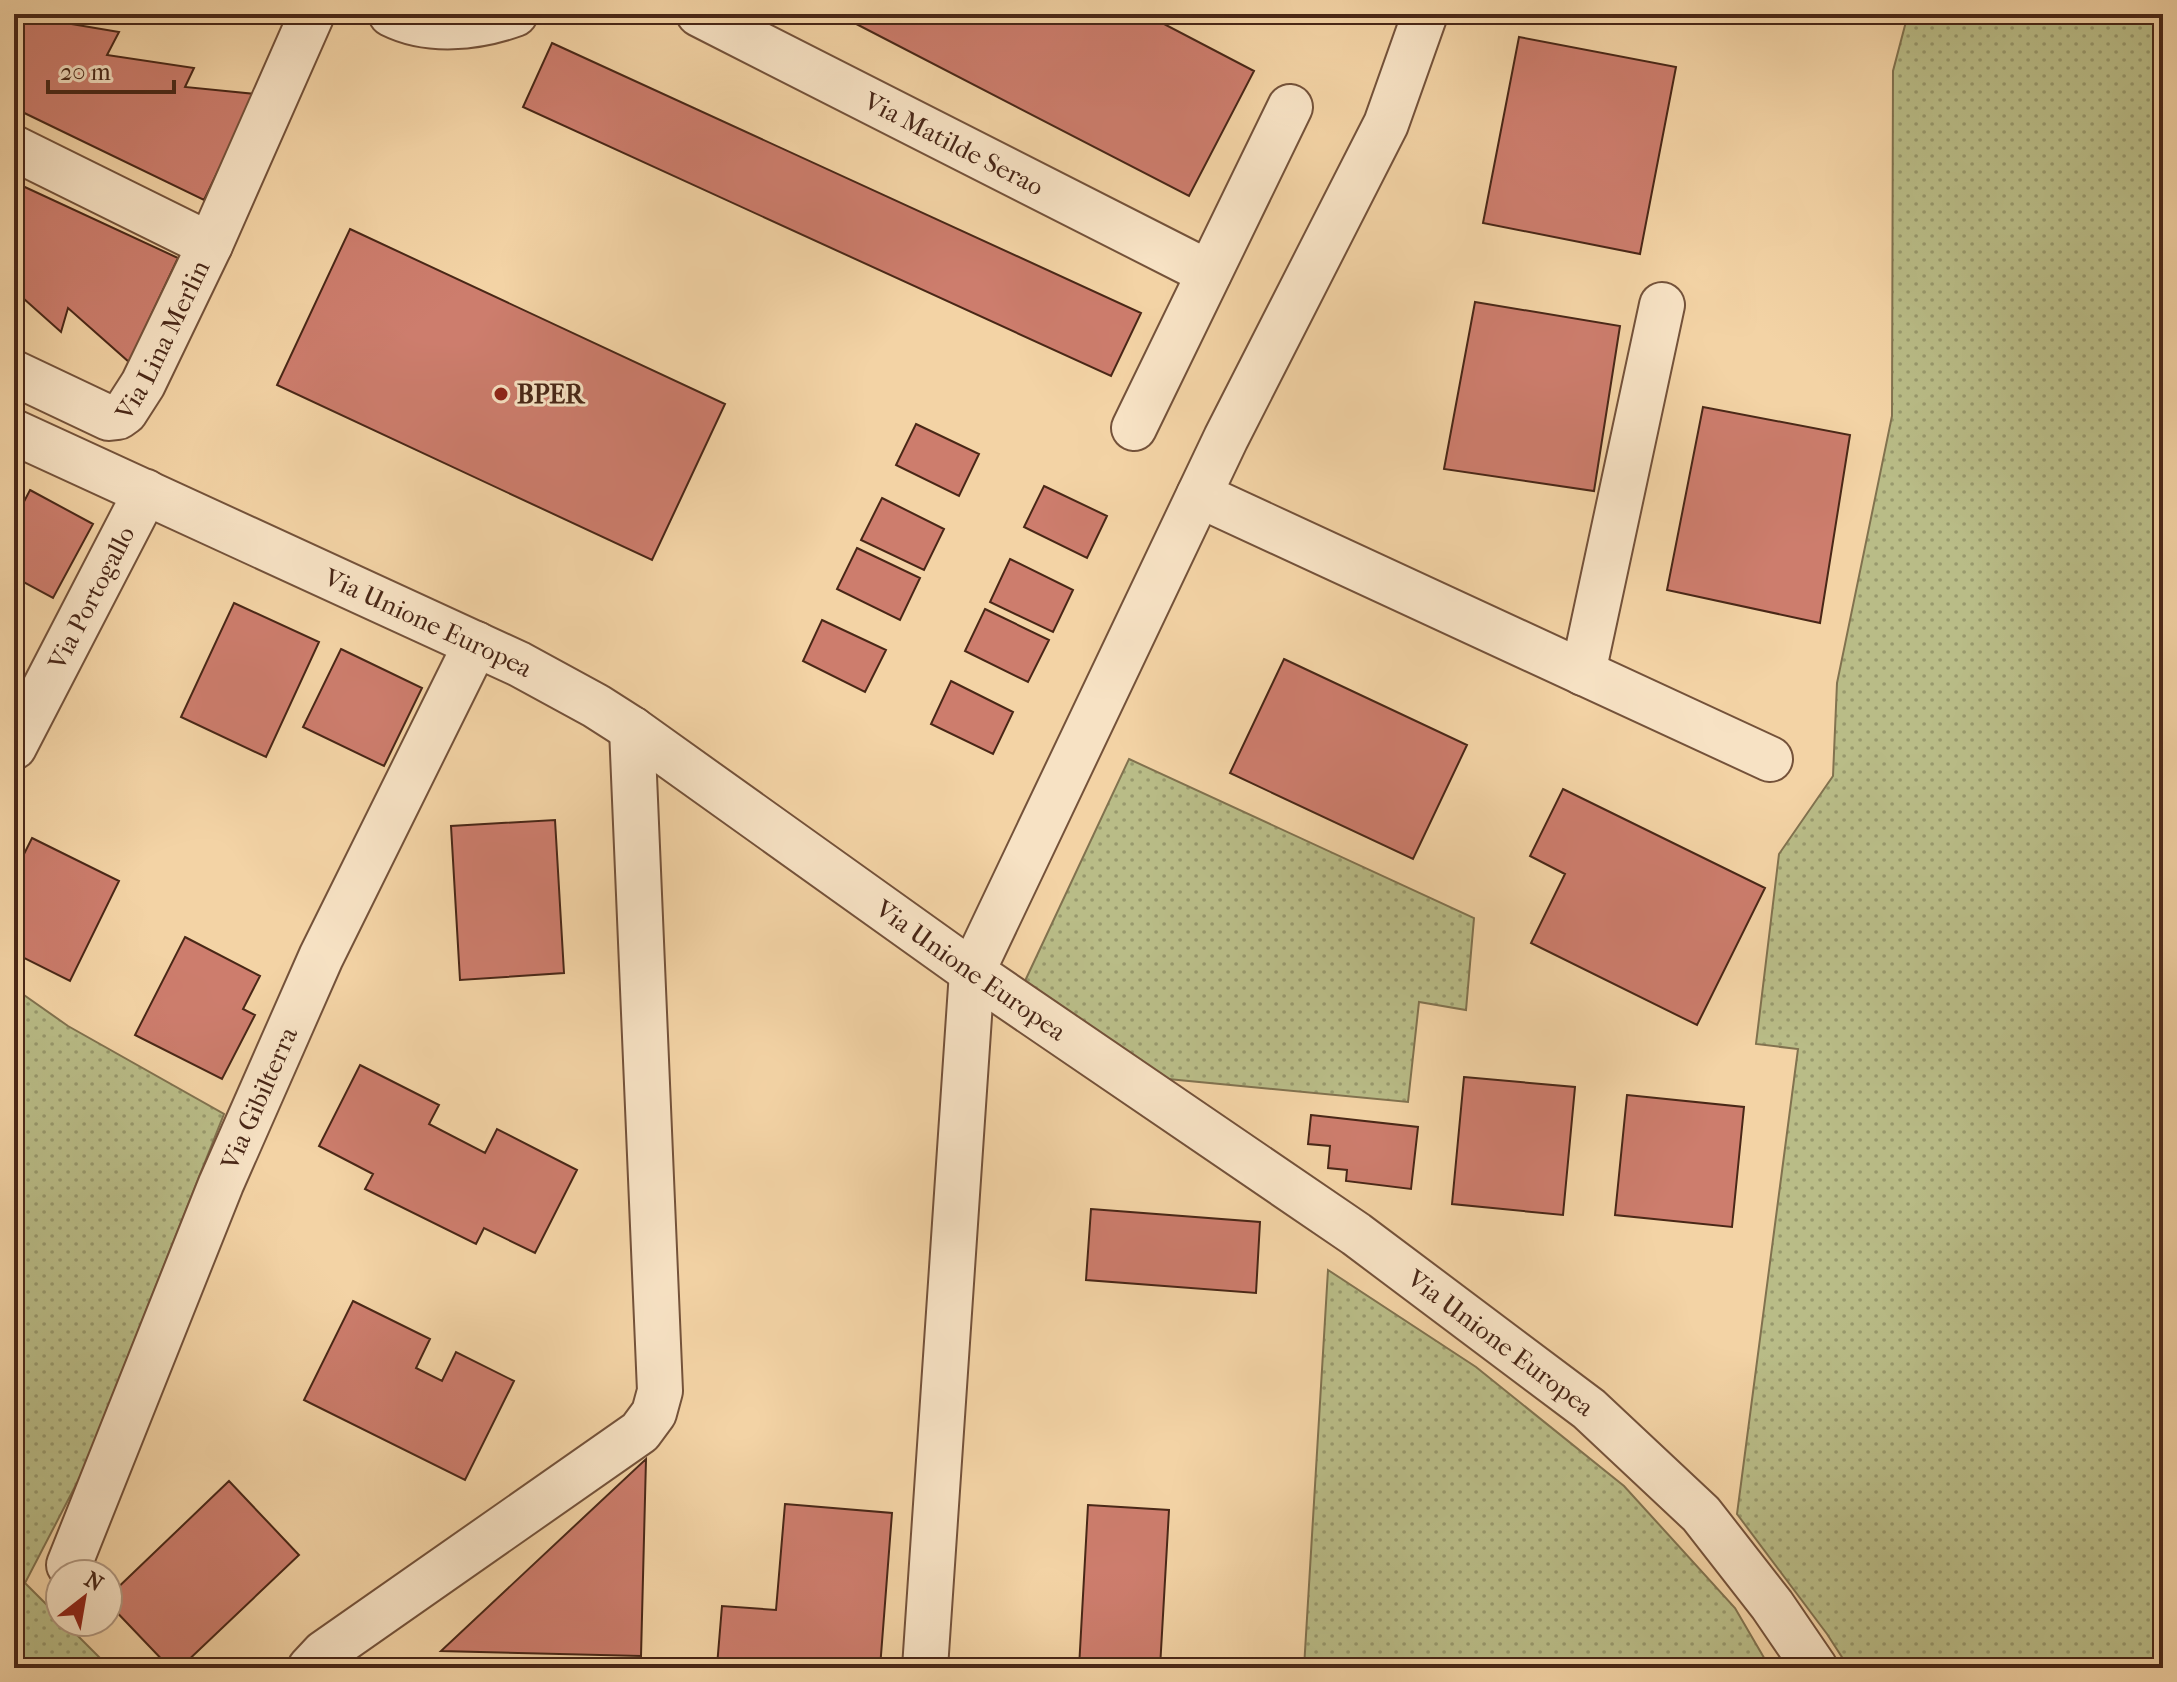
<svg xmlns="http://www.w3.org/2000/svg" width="2177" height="1682" font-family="'IM FELL French Canon',serif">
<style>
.grass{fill:url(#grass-dots);stroke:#81724f;stroke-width:2}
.building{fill:#cd7d6d;stroke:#492717;stroke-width:2}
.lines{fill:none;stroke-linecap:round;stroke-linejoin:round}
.minor-casing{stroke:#74523a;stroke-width:48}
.minor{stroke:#f7e2c4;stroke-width:44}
.poi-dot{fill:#8f2418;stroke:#f7e2c4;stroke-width:3}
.labels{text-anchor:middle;stroke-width:6;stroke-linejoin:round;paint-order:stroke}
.street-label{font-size:26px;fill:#492717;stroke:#f7e2c4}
.poi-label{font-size:26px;font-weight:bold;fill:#492717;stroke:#f7e2c4;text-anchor:start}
</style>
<defs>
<pattern id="grass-dots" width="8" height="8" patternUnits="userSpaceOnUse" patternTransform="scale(2)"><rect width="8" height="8" fill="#b9bc87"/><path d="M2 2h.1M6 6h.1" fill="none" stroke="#98996d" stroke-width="1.8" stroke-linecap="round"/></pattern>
</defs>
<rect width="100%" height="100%" fill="#f3d3a5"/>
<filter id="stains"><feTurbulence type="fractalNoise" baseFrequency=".0025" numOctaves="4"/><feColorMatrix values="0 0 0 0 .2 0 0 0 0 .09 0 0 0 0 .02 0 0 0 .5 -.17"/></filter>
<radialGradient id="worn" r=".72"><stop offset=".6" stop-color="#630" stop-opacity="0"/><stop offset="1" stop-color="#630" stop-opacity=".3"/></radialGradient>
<path class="grass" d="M1908 14H2163V1668H1849L1827 1634 1737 1514 1798 1049 1756 1044 1779 854 1833 776 1837 683 1892 416 1893 71Z
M1129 759 1474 918 1466 1010 1419 1002 1408 1102 1168 1079 1025 981Z
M14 988 68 1026 224 1114 80 1477 25 1583 60 1618V1622H64L110 1668H14Z
M1328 1270 1476 1367 1624 1486 1735 1608 1770 1668H1304Z"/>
<path class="building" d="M14 14H39L36 18 119 32 107 55 194 68 185 87 255 94 204 200 14 108Z
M837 14H1145L1254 71 1189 196Z
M1519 37 1676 67 1640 254 1483 223Z
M552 43 1141 313 1111 376 523 107Z
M14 182 178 258 129 362 68 308 61 332 14 290Z
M350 229 725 404 652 560 277 385Z
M1475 302 1620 326 1594 491 1444 469Z
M1703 407 1850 435 1820 623 1667 590Z
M916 424 979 454 959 496 896 465Z
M1044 486 1107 516 1087 558 1024 527Z
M30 490 93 524 53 598 14 577V521Z
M882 498 944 529 924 570 861 540Z
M857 548 920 578 900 620 837 589Z
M1010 559 1073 590 1053 632 990 602Z
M234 603 319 642 266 757 181 717Z
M985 609 1049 640 1028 682 965 651Z
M822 620 886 650 865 692 803 661Z
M341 649 422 688 384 766 303 727Z
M1284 659 1467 745 1413 859 1230 773Z
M951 681 1013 712 993 754 931 724Z
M1563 789 1765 888 1697 1025 1531 943 1565 874 1530 856Z
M555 820 564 973 460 980 451 826Z
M32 838 119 881 70 981 14 953V874Z
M185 937 260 976 243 1009 255 1015 222 1079 135 1035Z
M360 1065 439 1105 429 1124 485 1153 497 1129 577 1170 535 1253 484 1228 476 1244 365 1189 373 1174 319 1146Z
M1464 1077 1575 1087 1563 1215 1452 1204Z
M1627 1095 1744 1107 1732 1227 1615 1215Z
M1311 1115 1418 1127 1411 1189 1346 1181 1347 1170 1328 1168 1330 1146 1308 1144Z
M1091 1209 1260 1222 1256 1293 1086 1280Z
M353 1301 430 1339 416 1368 442 1381 456 1352 514 1381 465 1480 304 1400Z
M646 1459 641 1656 441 1651Z
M229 1481 299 1555 180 1668H170L108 1603V1597Z
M785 1504 892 1513 880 1668 717 1666 722 1606 776 1610Z
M1088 1505 1169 1510 1160 1668H1079Z"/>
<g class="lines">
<g class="minor-casing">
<g id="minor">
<path d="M391 14C429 33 476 28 515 14"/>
<path id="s1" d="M699 14 1209 273"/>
<path d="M14 148 210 245"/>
<path id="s2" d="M14 373 109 418 118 417 125 412 143 384 210 245 312 14"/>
<path d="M1134 428 1290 107"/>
<path id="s3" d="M14 432 519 664 596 706 632 729 972 972 1356 1234 1589 1409 1701 1514 1772 1605 1815 1668"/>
<path d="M1199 495 1770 759"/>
<path d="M1583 673 1662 305"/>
<path id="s4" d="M14 747 146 492"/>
<path id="s5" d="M69 1565 221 1184 321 957 476 644"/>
<path d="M310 1668 324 1653 640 1432 654 1413 660 1391 632 729"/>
<path d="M925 1668 972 972 1226 438 1386 124 1425 14"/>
</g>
</g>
<use href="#minor" class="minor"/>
</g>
<circle class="poi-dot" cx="501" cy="394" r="8"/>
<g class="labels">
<g class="street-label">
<text dy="9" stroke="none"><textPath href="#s1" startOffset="286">Via Matilde Serao</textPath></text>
<text dy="9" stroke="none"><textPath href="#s2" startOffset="204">Via Lina Merlin</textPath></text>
<text dy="9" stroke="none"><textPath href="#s4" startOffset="168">Via Portogallo</textPath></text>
<text dy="9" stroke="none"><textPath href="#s3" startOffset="456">Via Unione Europea</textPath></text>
<text dy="9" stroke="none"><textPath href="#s3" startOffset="1102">Via Unione Europea</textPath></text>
<text dy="9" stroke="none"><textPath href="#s5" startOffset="504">Via Gibilterra</textPath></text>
<text dy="9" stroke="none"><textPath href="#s3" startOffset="1750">Via Unione Europea</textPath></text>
</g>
<g class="poi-label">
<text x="517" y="403">BPER</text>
</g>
</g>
<rect width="2177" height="1682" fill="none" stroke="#f3d3a5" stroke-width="48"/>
<rect x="16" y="16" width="2145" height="1650" fill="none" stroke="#492717" stroke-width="4"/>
<rect x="24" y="24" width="2129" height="1634" fill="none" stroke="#492717" stroke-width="2"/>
<g transform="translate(84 1598) rotate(31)"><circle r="38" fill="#f7e2c4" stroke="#b1977f" stroke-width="2"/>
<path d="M0-6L14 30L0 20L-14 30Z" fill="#8f2418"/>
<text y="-12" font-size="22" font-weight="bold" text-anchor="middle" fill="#492717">N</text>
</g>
<path d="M48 80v12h126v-12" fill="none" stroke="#492717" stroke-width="4"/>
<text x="60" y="80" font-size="24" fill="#492717" stroke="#f7e2c4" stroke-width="6" paint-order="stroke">20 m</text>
<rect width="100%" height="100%" filter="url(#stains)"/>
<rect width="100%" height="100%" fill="url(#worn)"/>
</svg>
